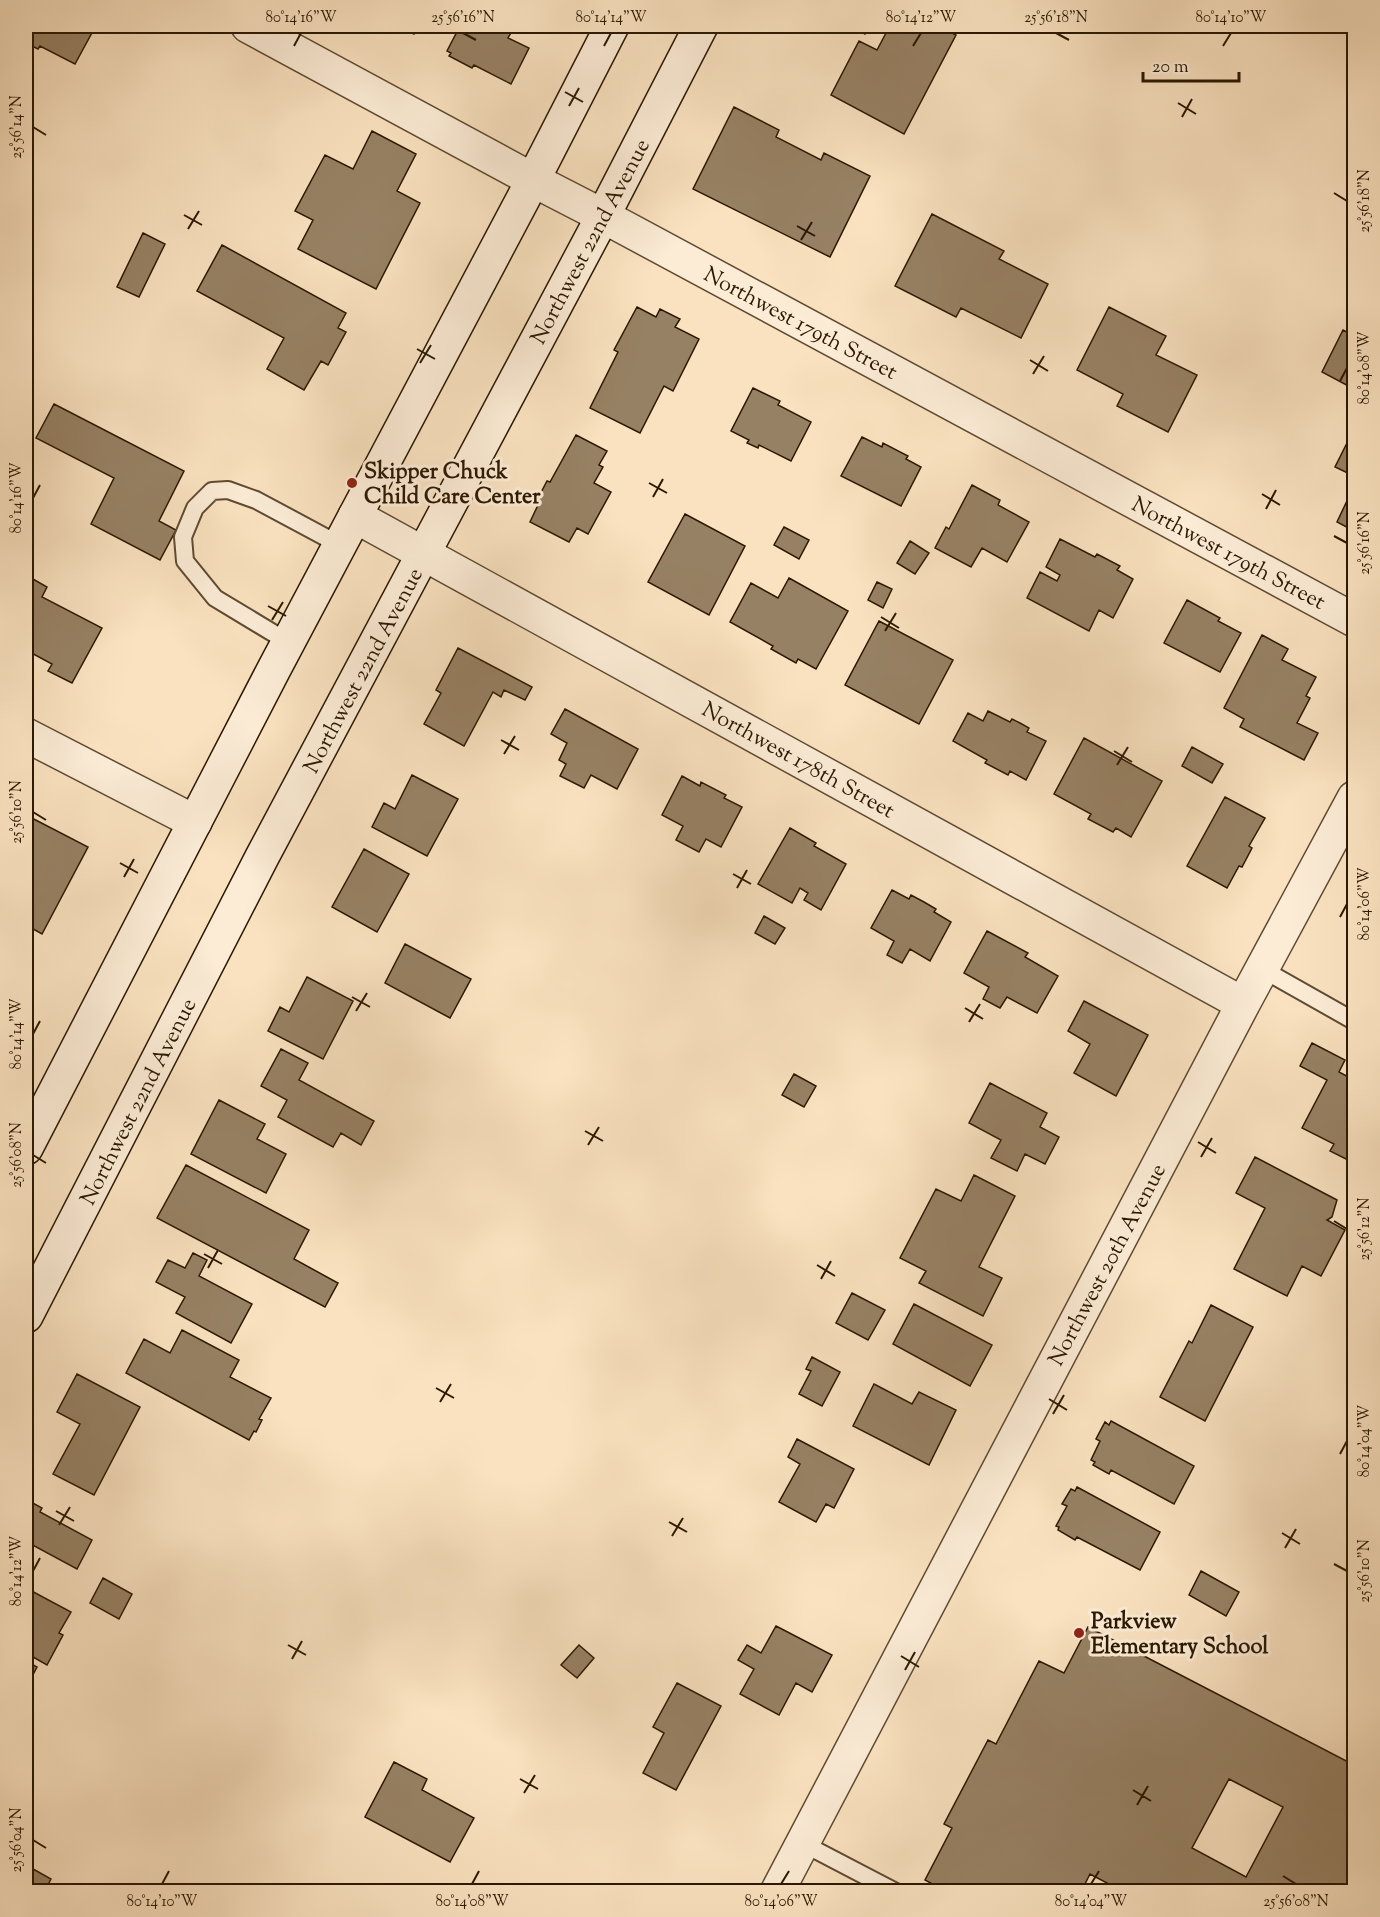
<svg xmlns="http://www.w3.org/2000/svg" width="1380" height="1917" font-family="'Sorts Mill Goudy',serif">
<style>
.building{fill:#978164;stroke:#2b1801;stroke-width:1.5;fill-rule:evenodd}
.lines{fill:none;stroke-linecap:round;stroke-linejoin:round}
.lane-casing{stroke:#5f4a31;stroke-width:20}
.street-casing{stroke:#5f4a31;stroke-width:36}
.secondary-casing{stroke:#2b1801;stroke-width:36}
.lane{stroke:#fcecd6;stroke-width:16}
.street{stroke:#fcecd6;stroke-width:33}
.secondary{stroke:#fcecd6;stroke-width:33}
.ticks{fill:none;stroke:#2b1801;stroke-width:2}
.poi-dot{fill:#8f2418;stroke:#fcecd6;stroke-width:2}
.labels{text-anchor:middle;stroke-width:6;stroke-linejoin:round;paint-order:stroke}
.street-label{font-size:22px;fill:#2b1801;stroke:#fcecd6}
.poi-label{font-size:22px;font-weight:bold;fill:#2b1801;stroke:#fcecd6;text-anchor:start}
.neatline{fill:none;stroke:#2b1801;stroke-width:2}
.ticks-label{font-size:15px;text-anchor:middle;fill:#2b1801}
</style>
<rect width="100%" height="100%" fill="#fae2c0"/>
<filter id="stains"><feTurbulence type="fractalNoise" baseFrequency=".00333" numOctaves="4"/><feColorMatrix values="0 0 0 0 .2 0 0 0 0 .09 0 0 0 0 .02 0 0 0 .5 -.17"/></filter>
<radialGradient id="worn" r=".72"><stop offset=".6" stop-color="#630" stop-opacity="0"/><stop offset="1" stop-color="#630" stop-opacity=".3"/></radialGradient>
<path class="building" d="M26 26H88L94 29 75 64 40 46 38 49 30 45 26 53Z
M396 26H418L414 34Z
M460 26H486L492 28 493 26H501L512 31 508 38 529 48 511 84 474 65 472 68 449 56 451 53 447 51Z
M850 26H870L865 34Z
M878 26H939L956 35 904 134 831 95 859 41 877 50 887 31Z
M734 107 779 130 776 137 821 160 824 153 870 176 830 257 693 189Z
M372 131 416 154 397 191 420 203 376 289 298 249 313 220 295 211 325 155 353 169Z
M932 214 1004 251 999 259 1048 284 1021 338 961 308 956 317 895 286Z
M143 233 165 244 139 297 117 287Z
M222 245 346 313 338 328 346 332 328 365 321 361 304 390 267 369 284 338 197 291Z
M637 307 656 317 660 309 680 319 675 327 699 339 673 391 664 386 640 433 590 408 618 352 614 350Z
M1109 307 1166 336 1156 355 1197 375 1168 432 1117 406 1123 394 1077 370Z
M1343 330 1354 336V389L1322 372Z
M753 388 780 401 778 405 811 422 791 461 759 445 758 448 747 443 749 440 731 431Z
M54 404 184 471 159 521 176 530 160 560 91 524 114 478 36 438Z
M576 435 607 451 599 465 603 467 594 483 611 492 588 534 577 528 569 542 530 522 538 505 535 504 547 481 550 482Z
M1351 435 1354 437V476L1335 467Z
M862 437 882 447 883 443 908 456 906 459 921 467 901 506 841 476Z
M972 485 1000 500 998 505 1029 522 1007 562 982 548 971 567 935 548 946 527 949 529Z
M1354 486V531L1337 522Z
M685 514 745 546 709 615 648 582Z
M784 527 809 540 799 559 774 545Z
M1060 539 1095 557 1097 554 1120 566 1117 570 1133 579 1113 618 1099 610 1089 631 1027 598 1040 572 1057 581 1060 575 1046 567Z
M910 541 929 553 915 574 897 563Z
M26 575 47 587 42 597 102 628 72 683 48 671 52 664 26 650Z
M789 578 848 611 816 669 798 659 796 663 771 649 773 646 730 622 751 583 778 598Z
M877 582 892 589 883 608 868 600Z
M1187 600 1220 618 1218 621 1241 633 1220 672 1164 643Z
M879 621 953 660 919 724 845 685Z
M1262 635 1288 649 1282 660 1316 677 1306 696 1310 698 1297 723 1318 733 1304 760 1240 727 1244 719 1224 708Z
M458 648 532 687 525 700 504 690 501 697 493 692 464 746 424 724 441 693 436 690Z
M565 709 638 749 617 789 591 775 584 788 560 776 566 764 559 760 567 743 551 734Z
M988 711 1010 722 1012 719 1020 723 1029 728 1027 732 1046 741 1026 780 1010 771 1008 775 985 763 987 760 953 741 968 713 983 721Z
M1084 738 1162 781 1131 837 1116 828 1113 832 1088 819 1091 814 1054 794Z
M1192 747 1223 764 1212 783 1182 766Z
M412 775 458 799 427 856 372 827 384 803 395 809Z
M682 776 700 786 701 782 726 795 724 798 742 807 721 847 706 839 699 852 676 840 683 826 662 815Z
M1225 797 1265 818 1249 846 1252 848 1242 867 1239 866 1227 888 1187 866Z
M26 815 88 847 42 934 26 925Z
M790 828 816 843 814 846 846 864 821 910 804 900 808 893 800 888 792 903 758 884Z
M364 849 409 874 377 932 332 907Z
M892 890 909 899 911 895 924 902 936 909 934 912 951 922 930 961 910 949 902 963 887 955 894 941 871 928Z
M764 916 785 928 775 944 755 933Z
M987 931 1028 953 1025 957 1058 976 1037 1013 1007 997 1000 1008 983 999 989 987 964 973Z
M405 944 471 979 450 1018 385 983Z
M307 977 353 1001 323 1059 268 1031 280 1007 289 1012Z
M1084 1001 1148 1035 1116 1096 1074 1073 1090 1044 1068 1031Z
M1312 1043 1345 1060 1339 1072 1354 1080V1163L1330 1151 1334 1144 1302 1128 1327 1080 1300 1066Z
M281 1049 308 1063 299 1080 374 1121 361 1145 341 1133 333 1147 278 1117 287 1100 261 1086Z
M794 1074 816 1086 804 1107 782 1095Z
M990 1083 1047 1113 1040 1127 1059 1137 1045 1164 1025 1154 1017 1171 991 1158 1001 1140 969 1123Z
M219 1100 265 1124 257 1139 286 1154 266 1193 191 1154Z
M1255 1157 1337 1200 1332 1217 1327 1220 1345 1230 1321 1276 1302 1266 1287 1296 1234 1269 1265 1208 1236 1193Z
M186 1165 309 1230 294 1259 338 1283 325 1307 157 1218Z
M974 1175 1015 1196 979 1267 1002 1278 983 1316 919 1283 926 1271 900 1258 936 1189 961 1201Z
M193 1253 207 1260 199 1276 252 1304 231 1343 176 1313 185 1297 156 1282 168 1260 185 1268Z
M852 1293 885 1310 868 1340 836 1323Z
M914 1304 992 1345 970 1386 893 1344Z
M1211 1305 1253 1327 1205 1421 1160 1397 1189 1341 1192 1343Z
M182 1330 239 1360 230 1377 271 1398 259 1419 262 1420 256 1432 254 1431 249 1440 126 1373 144 1339 170 1353Z
M812 1357 840 1372 822 1406 799 1394 811 1371 806 1369Z
M77 1374 140 1407 94 1495 53 1474 80 1424 57 1412Z
M874 1384 912 1404 919 1392 956 1410 929 1465 853 1426Z
M1111 1421 1194 1466 1174 1504 1111 1470 1109 1474 1093 1465 1095 1462 1091 1460 1100 1441 1096 1439 1105 1422 1109 1425Z
M797 1439 854 1469 834 1508 826 1504 816 1522 779 1502 800 1464 788 1457Z
M1077 1487 1160 1532 1140 1570 1077 1537 1075 1540 1058 1530 1059 1527 1056 1526 1067 1506 1062 1504 1071 1489 1075 1491Z
M29 1501 42 1508 40 1512 92 1540 77 1569 29 1543 26 1549V1508Z
M1201 1571 1239 1592 1226 1616 1189 1595Z
M103 1578 132 1594 119 1619 90 1603Z
M26 1588 71 1612 59 1633 63 1635 47 1665 26 1653Z
M776 1626 832 1655 812 1692 796 1683 779 1715 740 1694 754 1669 738 1660 747 1645 761 1653Z
M1088 1627 1354 1765V1886L1352 1892H1124L1090 1874 1081 1892H947L925 1880 952 1828 944 1824 988 1740 996 1744 1039 1661 1064 1673ZM1229 1779 1283 1807 1246 1877 1192 1848Z
M579 1645 594 1658 577 1678 561 1665Z
M26 1661 37 1667 27 1686 31 1688 26 1699Z
M677 1683 721 1706 676 1790 643 1773 664 1733 653 1727Z
M394 1762 427 1779 422 1790 474 1818 450 1862 365 1817Z
M26 1865 51 1879 44 1892H26Z"/>
<g class="lines">
<g class="lane-casing">
<path id="lane" d="M288 642 215 598 185 561 183 537 195 508 212 491 228 490 256 500 340 545
M1262 969 1354 1021
M802 1843 896 1892"/>
</g>
<g class="street-casing">
<path id="street" d="M248 26 533 180 603 216 1354 620
M355 516 1243 1004
M26 735 195 822
M777 1892 1243 1004 1354 798"/>
</g>
<g class="secondary-casing">
<path id="secondary" d="M26 1148 274 669 533 180 612 26
M26 1316 262 857 603 216 701 26"/>
</g>
<use href="#lane" class="lane"/>
<use href="#street" class="street"/>
<use href="#secondary" class="secondary"/>
</g>
<path class="ticks" d="M463 33 476 40M1056 33 1069 40M294 46 301 33M604 46 611 33M913 46 921 33M1223 46 1231 33M565 92 583 102M1178 103 1196 114M569 106 579 88M1182 117 1192 99M33 127 46 135M1334 193 1347 201M184 215 202 225M797 226 815 236M188 229 199 211M801 240 812 222M417 349 435 359M1030 360 1048 371M420 363 431 345M1033 374 1044 356M1340 381 1347 368M649 483 667 493M1262 494 1280 505M653 497 663 479M33 498 40 485M1266 509 1276 490M1334 536 1347 543M268 606 286 616M881 617 899 628M272 620 283 602M885 631 896 613M501 740 519 750M1114 751 1132 762M504 754 515 736M1117 765 1128 747M33 812 46 820M120 863 138 873M733 874 751 884M124 877 134 859M737 888 747 870M1340 917 1347 904M352 997 370 1007M965 1008 983 1019M356 1011 367 993M969 1022 980 1004M33 1034 40 1021M585 1131 603 1141M1198 1142 1216 1153M588 1145 599 1127M33 1155 46 1163M1201 1157 1212 1138M1334 1221 1347 1229M204 1254 222 1264M817 1265 835 1276M208 1268 218 1250M821 1279 831 1261M436 1388 454 1398M1049 1399 1067 1410M440 1402 451 1384M1053 1414 1064 1395M1340 1454 1347 1441M56 1511 74 1521M669 1522 687 1532M59 1525 70 1507M1282 1533 1300 1544M672 1536 683 1518M1285 1548 1296 1529M1334 1564 1347 1571M33 1571 40 1558M288 1645 306 1655M901 1656 919 1667M292 1659 302 1641M905 1670 915 1652M520 1779 538 1789M1133 1790 1151 1801M524 1793 535 1775M1137 1805 1148 1786M33 1840 46 1848M1283 1876 1296 1884M162 1884 169 1871M472 1884 479 1871M781 1884 789 1871M1091 1884 1099 1871"/>
<g class="poi-dot">
<circle cx="352" cy="483" r="6"/>
<circle cx="1079" cy="1633" r="6"/>
</g>
<g class="labels">
<g class="street-label">
<text transform="translate(589 241) rotate(-62)" y="8">Northwest 22nd Avenue</text>
<text transform="translate(801 322) rotate(28)" y="8">Northwest 179th Street</text>
<text transform="translate(1229 552) rotate(28)" y="8">Northwest 179th Street</text>
<text transform="translate(362 670) rotate(-62)" y="8">Northwest 22nd Avenue</text>
<text transform="translate(799 759) rotate(29)" y="8">Northwest 178th Street</text>
<text transform="translate(137 1101) rotate(-63)" y="8">Northwest 22nd Avenue</text>
<text transform="translate(1106 1264) rotate(-62)" y="8">Northwest 20th Avenue</text>
</g>
<g class="poi-label">
<text x="364" y="478">Skipper Chuck<tspan x="364" dy="25">Child Care Center</tspan></text>
<text x="1091" y="1628">Parkview<tspan x="1091" dy="25">Elementary School</tspan></text>
</g>
</g>
<rect width="1380" height="1917" fill="none" stroke="#fae2c0" stroke-width="66"/>
<path d="M1143 72v9h96v-9" fill="none" stroke="#2b1801" stroke-width="3"/>
<text x="1152" y="72" font-size="18" fill="#2b1801" stroke="#fcecd6" stroke-width="4.5" paint-order="stroke">20 m</text>
<rect x="33" y="33" width="1314" height="1851" class="neatline"/>
<g class="ticks-label">
<text x="301" y="22">80°14'16"W</text>
<text x="463" y="22">25°56'16"N</text>
<text x="611" y="22">80°14'14"W</text>
<text x="921" y="22">80°14'12"W</text>
<text x="1056" y="22">25°56'18"N</text>
<text x="1231" y="22">80°14'10"W</text>
<text transform="translate(16 127) rotate(-90)" y="5">25°56'14"N</text>
<text transform="translate(1364 201) rotate(-90)" y="5">25°56'18"N</text>
<text transform="translate(1364 368) rotate(-90)" y="5">80°14'08"W</text>
<text transform="translate(16 498) rotate(-90)" y="5">80°14'16"W</text>
<text transform="translate(1364 543) rotate(-90)" y="5">25°56'16"N</text>
<text transform="translate(16 812) rotate(-90)" y="5">25°56'10"N</text>
<text transform="translate(1364 904) rotate(-90)" y="5">80°14'06"W</text>
<text transform="translate(16 1034) rotate(-90)" y="5">80°14'14"W</text>
<text transform="translate(16 1155) rotate(-90)" y="5">25°56'08"N</text>
<text transform="translate(1364 1229) rotate(-90)" y="5">25°56'12"N</text>
<text transform="translate(1364 1441) rotate(-90)" y="5">80°14'04"W</text>
<text transform="translate(16 1571) rotate(-90)" y="5">80°14'12"W</text>
<text transform="translate(1364 1571) rotate(-90)" y="5">25°56'10"N</text>
<text transform="translate(16 1840) rotate(-90)" y="5">25°56'04"N</text>
<text x="162" y="1906">80°14'10"W</text>
<text x="472" y="1906">80°14'08"W</text>
<text x="781" y="1906">80°14'06"W</text>
<text x="1091" y="1906">80°14'04"W</text>
<text x="1296" y="1906">25°56'08"N</text>
</g>
<rect width="100%" height="100%" filter="url(#stains)"/>
<rect width="100%" height="100%" fill="url(#worn)"/>
</svg>
